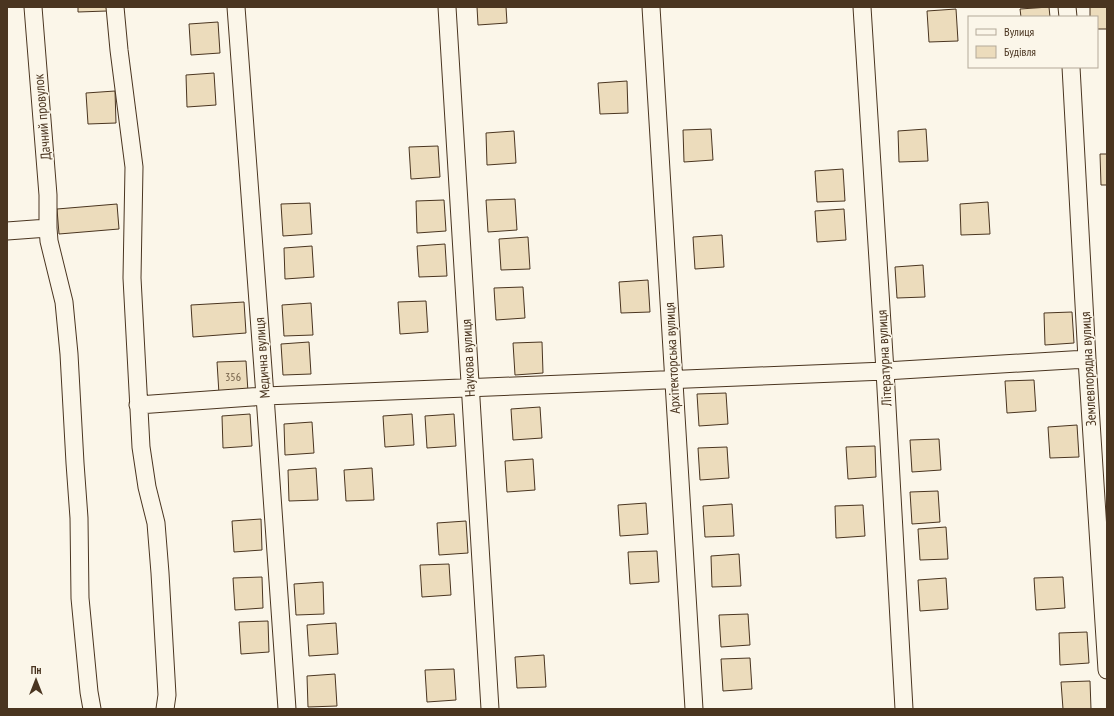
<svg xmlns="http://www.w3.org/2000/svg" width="1114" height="716" font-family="'PT Sans Narrow',sans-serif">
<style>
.building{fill:#ecdcbc;stroke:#4a3520}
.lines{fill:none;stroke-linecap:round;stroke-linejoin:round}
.street-casing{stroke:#4a3520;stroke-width:19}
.street{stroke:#fbf6e9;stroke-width:17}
.labels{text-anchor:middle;stroke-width:3;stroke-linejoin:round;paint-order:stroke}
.number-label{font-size:12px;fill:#725f47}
.street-label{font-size:14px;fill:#4a3520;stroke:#fbf6e9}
</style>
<rect width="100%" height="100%" fill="#fbf6e9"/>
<path class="building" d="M78 7H106L107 11 78 12Z
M477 7H506L507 23 478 25Z
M1049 7 1050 17H1021L1020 9Z
M1090 7H1107V29H1097V17H1090Z
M956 9 958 41 929 42 927 11Z
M218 22 220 53 191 55 189 24Z
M214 73 216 105 187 107 186 75Z
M627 81 628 113 600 114 598 83Z
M115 91 116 123 88 124 86 93Z
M711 129 713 160 684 162 683 130Z
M926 129 928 161 899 162 898 131Z
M514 131 516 163 487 165 486 133Z
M438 146 440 177 411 179 409 147Z
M1100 154H1107V185H1101Z
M843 169 845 201 817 202 815 171Z
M515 199 517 230 488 232 486 200Z
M444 200 446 231 417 233 416 201Z
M988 202 990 234 961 235 960 204Z
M310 203 312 234 283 236 281 204Z
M117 204 119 229 59 234 57 209Z
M844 209 846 240 817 242 815 211Z
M722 235 724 267 695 269 693 237Z
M528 237 530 269 501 270 499 239Z
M445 244 447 276 419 277 417 246Z
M312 246 314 277 285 279 284 248Z
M923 265 925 297 897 298 895 267Z
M648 280 650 312 621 313 619 282Z
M523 287 525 318 496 320 494 288Z
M426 301 428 332 400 334 398 302Z
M244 302 246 333 193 337 191 305Z
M311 303 313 335 284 336 282 305Z
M1072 312 1074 343 1045 345 1044 313Z
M309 342 311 374 283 375 281 344Z
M542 342 543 373 515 375 513 343Z
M246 361 248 392 219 394 217 362Z
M1034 380 1036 411 1007 413 1005 381Z
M726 393 728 424 699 426 697 394Z
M540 407 542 438 513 440 511 409Z
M250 414 252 446 223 448 222 416Z
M412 414 414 445 385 447 383 416Z
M454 414 456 446 427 448 425 416Z
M312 422 314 453 285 455 284 424Z
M1077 425 1079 457 1050 458 1048 427Z
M939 439 941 470 912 472 910 440Z
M875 446 876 477 848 479 846 447Z
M727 447 729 478 700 480 698 448Z
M533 459 535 490 507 492 505 461Z
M316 468 318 500 289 501 288 470Z
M372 468 374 500 346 501 344 470Z
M938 491 940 522 912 524 910 492Z
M646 503 648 534 620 536 618 505Z
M732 504 734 536 705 537 703 506Z
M863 505 865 536 836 538 835 506Z
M261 519 262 550 234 552 232 521Z
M466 521 468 553 439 555 437 523Z
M946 527 948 559 920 560 918 529Z
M657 551 659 582 630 584 628 552Z
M739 554 741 586 712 587 711 556Z
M449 564 451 595 422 597 420 565Z
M262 577 263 608 235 610 233 578Z
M1063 577 1065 608 1036 610 1034 578Z
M946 578 948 609 920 611 918 580Z
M323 582 324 614 296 615 294 584Z
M748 614 750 645 721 647 719 615Z
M268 621 269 652 241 654 239 622Z
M336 623 338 654 309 656 307 625Z
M1087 632 1089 663 1060 665 1059 633Z
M544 655 546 687 517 688 515 657Z
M750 658 752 689 723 691 721 659Z
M454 669 456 700 427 702 425 670Z
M335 674 337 706 308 707 307 676Z
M1090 681 1091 709H1063L1061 682Z"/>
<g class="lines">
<g class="street-casing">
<path id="street" d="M33 7 48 195V228L49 241 64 302 69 354 75 463 79 518 80 598 89 692 92 709
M115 7 119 50 134 167 132 278 141 447 147 487 156 523 160 573 167 695 165 709
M236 7 265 396 287 709
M447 7 490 709
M651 7 694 709
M862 7 885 371 904 709
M1067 7 1068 17
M1071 67 1087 359 1107 670
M7 231 48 228
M138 405 265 396 885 371 1087 359"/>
</g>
<use href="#street" class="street"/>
</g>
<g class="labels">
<g class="number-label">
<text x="233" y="381">356</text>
</g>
<g class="street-label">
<text transform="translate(42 117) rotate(-95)" y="5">Дачний провулок</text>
<text transform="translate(262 358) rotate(-94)" y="5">Медична вулиця</text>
<text transform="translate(468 358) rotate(-93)" y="5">Наукова вулиця</text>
<text transform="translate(672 358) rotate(-93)" y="5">Архітекторська вулиця</text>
<text transform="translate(884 358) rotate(-93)" y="5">Літературна вулиця</text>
<text transform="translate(1088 369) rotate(-93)" y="5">Землевпорядна вулиця</text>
</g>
</g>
<rect width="1114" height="716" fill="none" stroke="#4a3520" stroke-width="16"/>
<rect x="968" y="16" width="130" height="52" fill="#fbf6e9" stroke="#b4a999"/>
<rect x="976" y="29" width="20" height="6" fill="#fbf6e9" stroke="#b4a999"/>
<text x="1004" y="36" font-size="12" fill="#4a3520">Вулиця</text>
<rect x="976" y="46" width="20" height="12" fill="#ecdcbc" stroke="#b4a999"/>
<text x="1004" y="56" font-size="12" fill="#4a3520">Будівля</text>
<g transform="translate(36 680)" stroke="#fbf6e9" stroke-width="3" paint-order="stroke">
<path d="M0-3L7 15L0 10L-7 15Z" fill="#4a3520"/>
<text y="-6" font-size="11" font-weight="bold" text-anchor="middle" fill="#4a3520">Пн</text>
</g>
</svg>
